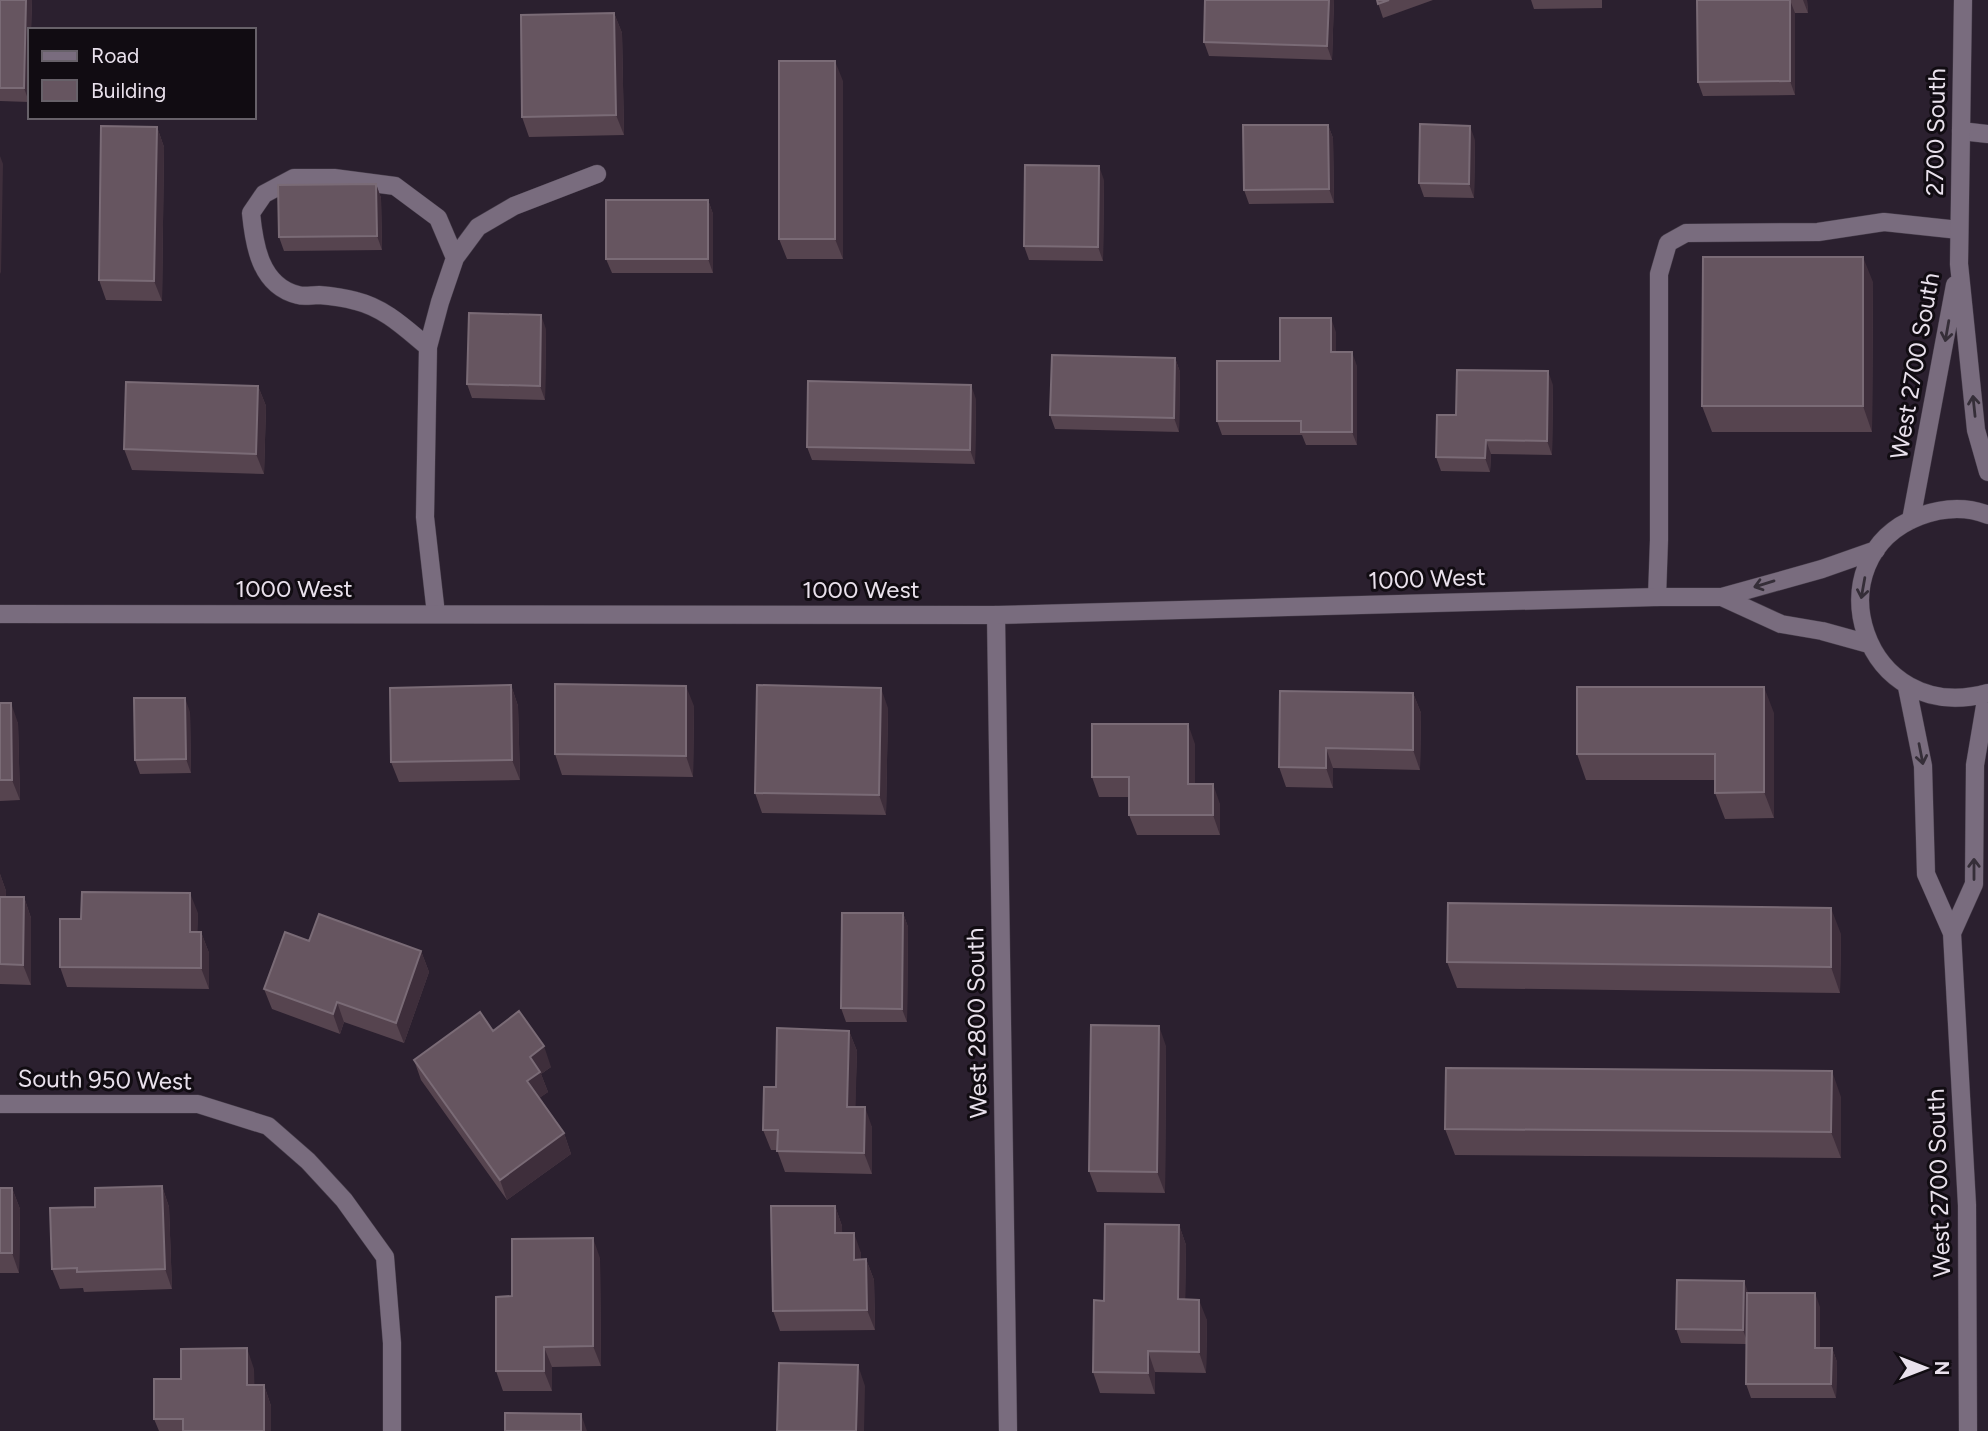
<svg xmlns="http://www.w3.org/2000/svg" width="1988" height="1431" font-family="Figtree,sans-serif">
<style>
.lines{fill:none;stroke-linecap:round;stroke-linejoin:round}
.lane-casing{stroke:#463d4a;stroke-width:19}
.street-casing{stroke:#463d4a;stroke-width:19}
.secondary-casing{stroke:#463d4a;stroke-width:19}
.lane{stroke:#796c7e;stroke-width:18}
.street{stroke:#796c7e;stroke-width:18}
.secondary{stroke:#796c7e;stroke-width:18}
.wall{fill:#56444f}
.shaded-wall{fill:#3e2e3b}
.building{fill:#665560;stroke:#7a6b76;stroke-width:2}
.oneway{stroke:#352e38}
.labels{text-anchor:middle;stroke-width:6;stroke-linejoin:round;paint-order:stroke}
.street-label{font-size:24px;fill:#e9e1ec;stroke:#110c12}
</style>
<rect width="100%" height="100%" fill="#2b202f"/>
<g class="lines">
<g class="lane-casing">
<path id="lane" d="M1961 131 1988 134
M428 347C406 329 385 308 356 301 345 298 331 296 319 295 312 295 304 297 298 295 260 286 254 244 251 213L264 194 294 178H334L395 186 438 218 455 258
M1657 597 1659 540V274L1668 243 1686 233 1818 232 1884 222 1959 230
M436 614 425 517 428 347 440 302 455 258 478 227 514 206 597 174"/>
</g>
<g class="street-casing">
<path id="street" d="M996 615 1008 1431
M0 1104H198L268 1126 308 1161 344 1200 385 1257 392 1343V1431"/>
</g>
<g class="secondary-casing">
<path id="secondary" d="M1963 0 1959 264 1976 430 1988 472
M1988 515C1966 506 1942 508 1920 516 1810 558 1863 728 1988 693
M1911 520 1955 285
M1722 597 1781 624 1822 631 1869 644
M0 614 996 615 1657 597H1722L1822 569 1876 550
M1907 687 1923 766 1926 874 1952 933 1967 1205 1968 1431
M1952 933 1974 884 1975 765 1987 694"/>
</g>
<use href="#lane" class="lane"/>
<use href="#street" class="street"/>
<use href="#secondary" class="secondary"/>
</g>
<path class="wall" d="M0 0H32L31 30H30L29 102 0 101Z
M1205 0H1334L1332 60 1209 56 1204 42Z
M1377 0H1433L1383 18Z
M1531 0H1602V8L1534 9Z
M1697 0H1807L1808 13H1795V95L1703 96 1698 82Z
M614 13 622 33 624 135 529 137 522 117Z
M843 81V259H787L779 239Z
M1328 125 1333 138 1334 203 1249 204 1244 190Z
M157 127 164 147 162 301 106 300 99 280Z
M1475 140 1474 198 1424 197 1419 183Z
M1104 180 1103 261 1029 260 1024 246Z
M376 184 381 198 382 250 284 251 279 237Z
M708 200 713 214V273H612L606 259Z
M1873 282 1872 432H1712L1702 406Z
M546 329 545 400 472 398 467 384Z
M1336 332V352L1357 366V445H1306L1302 435H1222L1217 421 1280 361Z
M1175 358 1180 372 1179 432 1055 429 1050 415Z
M1553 385 1552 455 1491 454 1490 472 1441 471 1436 457 1456 415Z
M258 386 266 406 264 474 132 470 124 449Z
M976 399 975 464 812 460 807 447Z
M511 685 518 706 520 780 399 782 391 762Z
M1413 693 1421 713 1420 770 1333 768V788L1286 787 1279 767Z
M0 703 18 723 20 800 0 801Z
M694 706 693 777 562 775 555 754Z
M888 708 886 815 762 813 755 793Z
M190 712 191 773 140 774 135 760Z
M1774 713V818L1725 819 1715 793V780H1586L1577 754Z
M1195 744V784L1220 804V835H1137L1129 815V797H1099L1092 777Z
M0 874 6 891V897H24L31 918V985L0 984Z
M198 913 197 932H201L209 953V989L67 987 60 967 81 919Z
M903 913 908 927 907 1022H846L841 1008Z
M1841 934 1840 993 1457 988 1447 962Z
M309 941 421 951 429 972 404 1043 344 1022 340 1034 272 1009 264 989Z
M493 1031 551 1067 541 1074 548 1092 539 1098 564 1133 571 1154 507 1200 421 1080 414 1060Z
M849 1031 857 1051 855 1107 872 1127V1174L785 1172 777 1150H771L763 1130 776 1087Z
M1166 1046 1165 1193 1097 1192 1089 1171Z
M1841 1097V1158L1455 1155 1445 1129Z
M162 1186 169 1207 172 1289 84 1292 83 1288 60 1289 52 1269 95 1207Z
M0 1188H12L20 1209 19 1273H0Z
M835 1206 842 1226V1233L861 1253V1260L866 1259 874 1280 875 1330 780 1331 773 1311Z
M1179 1225 1186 1245 1185 1300 1207 1320 1206 1373 1155 1372V1394L1100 1393 1093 1372 1104 1301Z
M600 1258 601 1366 552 1367V1391H503L496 1371 512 1296Z
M1748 1293 1820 1307V1348H1832L1837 1362 1836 1398H1751L1746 1384V1344L1681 1343 1676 1329Z
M254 1369V1385H264L271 1406V1431H159L154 1419 181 1379Z"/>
<path class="shaded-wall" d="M26 0H32L31 30H30L29 102 24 88Z
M1329 0H1334L1332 60 1327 46Z
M1790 0 1795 13V95L1790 81Z
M1803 0H1807L1808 13Z
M614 13 622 33 624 135 616 115Z
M835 61 843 81V259L835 239Z
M1328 125 1333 138 1334 203 1329 189Z
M1470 126 1475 140 1474 198 1469 184Z
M157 127 164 147 162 301 154 281Z
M0 156 3 164 1 274 0 272Z
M1099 166 1104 180 1103 261 1098 247Z
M376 184 381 198 382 250 377 236Z
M708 200 713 214V273L708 259Z
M1863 257 1873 282 1872 432 1863 406Z
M541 315 546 329 545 400 540 386Z
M1331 318 1336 332V366L1331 352Z
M1352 352 1357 366V445L1352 432Z
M1175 358 1180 372 1179 432 1174 418Z
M1548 371 1553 385 1552 455 1547 441Z
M971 385 976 399 975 464 970 450Z
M258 386 266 406 264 474 256 454Z
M1486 440 1491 454 1490 472 1485 458Z
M511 685 518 706 520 780 512 760Z
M686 686 694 706 693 777 686 756Z
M1764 687 1774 713V818L1764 792Z
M881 688 888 708 886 815 879 795Z
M1413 693 1421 713 1420 770 1413 750Z
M185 698 190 712 191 773 186 759Z
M11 703 18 723 20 800 12 780Z
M1188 724 1195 744V804L1188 784Z
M1326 748 1333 768V788L1326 768Z
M1213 784 1220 804V835L1213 815Z
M0 874 6 891 5 917 0 902Z
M190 893 198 913 197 953 190 932Z
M24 897 31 918V985L23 965Z
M1831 908 1841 934 1840 993 1831 967Z
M903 913 908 927 907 1022 902 1009Z
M201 932 209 953V989L201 968Z
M421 951 429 972 404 1043 396 1023Z
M337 1002 344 1022 340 1034 333 1014Z
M1159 1026 1166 1046 1165 1193 1157 1172Z
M849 1031 857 1051 855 1127 847 1107Z
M544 1046 551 1067 541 1074 548 1092 534 1102 527 1081 530 1057Z
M1832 1071 1841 1097V1158L1831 1132Z
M865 1107 872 1127V1174L864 1153Z
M564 1133 571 1154 507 1200 500 1180Z
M162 1186 169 1207 172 1289 165 1269Z
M12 1188 20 1209 19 1273 12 1253Z
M835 1206 842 1226 843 1253 835 1233Z
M1179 1225 1186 1245 1185 1320 1178 1299Z
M854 1233 861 1253V1280L854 1260Z
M593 1238 600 1258 601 1366 593 1346Z
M866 1259 874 1280 875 1330 867 1310Z
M1744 1281 1749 1295 1748 1344 1743 1330Z
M1815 1293 1820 1307V1362L1815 1348Z
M1199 1300 1207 1320 1206 1373 1199 1352Z
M544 1347 552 1367V1391L544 1371Z
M247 1348 254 1369 255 1406 247 1385Z
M1832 1348 1837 1362 1836 1398 1831 1384Z
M1148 1351 1155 1372V1394L1148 1373Z
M858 1365 865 1386 864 1431H856Z
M264 1385 271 1406V1431H264Z
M581 1414 587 1431H581Z"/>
<path class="building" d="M0 0H26L24 88H0Z
M1205 0H1329L1327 46 1204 42Z
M1377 0H1389L1378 4Z
M1697 0H1790V81L1698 82Z
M614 13 616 115 522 117 521 15Z
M779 61H835V239H779Z
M1420 124 1470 126 1469 184 1419 183Z
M1243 125H1328L1329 189 1244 190Z
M101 126 157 127 154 281 99 280Z
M1025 165 1099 166 1098 247 1024 246Z
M376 184 377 236 279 237 278 185Z
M606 200H708V259H606Z
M1703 257H1863V406H1702Z
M469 313 541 315 540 386 467 384Z
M1280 318H1331V352H1352V432H1301V421H1217V361H1280Z
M1052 355 1175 358 1174 418 1050 415Z
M1457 370 1548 371 1547 441 1486 440 1485 458 1436 457 1437 415H1456Z
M808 381 971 385 970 450 807 447Z
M126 382 258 386 256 454 124 449Z
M555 684 686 686V756L555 754Z
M511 685 512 760 391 762 390 688Z
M757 685 881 688 879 795 755 793Z
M1577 687H1764V792L1715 793V754H1577Z
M1280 691 1413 693V750L1326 748V768L1279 767Z
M134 698H185L186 759 135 760Z
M0 703H11L12 780H0Z
M1092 724H1188V784H1213V815H1129V777H1092Z
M82 892 190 893V932H201V968L60 967V919H81Z
M0 897H24L23 965 0 964Z
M1448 903 1831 908V967L1447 962Z
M842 913H903L902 1009 841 1008Z
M319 914 421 951 396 1023 337 1002 333 1014 264 989 285 932 309 941Z
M519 1011 544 1046 530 1057 540 1072 527 1081 564 1133 500 1180 414 1060 480 1012 493 1031Z
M1091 1025 1159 1026 1157 1172 1089 1171Z
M777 1028 849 1031 847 1107H865L864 1153 777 1151 778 1130H763L764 1087H776Z
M1446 1068 1832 1071 1831 1132 1445 1129Z
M162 1186 165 1269 77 1272V1268L52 1269 50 1208 95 1207V1188Z
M0 1188H12V1253H0Z
M771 1206H835V1233H854V1260L866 1259 867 1310 773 1311Z
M1105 1224 1179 1225 1178 1299 1199 1300V1352L1148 1351V1373L1093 1372 1094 1300 1104 1301Z
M593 1238V1346L544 1347V1371H496V1297L512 1296V1239Z
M1677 1280 1744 1281 1743 1330 1676 1329Z
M1747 1293H1815V1348H1832L1831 1384H1746Z
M247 1348V1385H264V1431H183V1419H154V1379H181V1349Z
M779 1363 858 1365 856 1431H777Z
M505 1413 581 1414V1431H505Z"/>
<defs><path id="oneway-shaft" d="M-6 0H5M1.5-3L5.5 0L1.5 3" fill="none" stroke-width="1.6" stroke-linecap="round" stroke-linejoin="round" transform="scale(1.75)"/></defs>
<g class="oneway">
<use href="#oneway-shaft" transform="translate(1947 331) rotate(100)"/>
<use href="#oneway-shaft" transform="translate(1974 406) rotate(-96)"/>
<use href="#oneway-shaft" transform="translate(1764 584) rotate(163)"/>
<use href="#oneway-shaft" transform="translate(1863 588) rotate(100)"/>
<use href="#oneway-shaft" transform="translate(1921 754) rotate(79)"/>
<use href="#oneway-shaft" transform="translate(1974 869) rotate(-90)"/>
</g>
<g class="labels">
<g class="street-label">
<text transform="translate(1936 132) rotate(-89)" y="8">2700 South</text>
<text transform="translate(1915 366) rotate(-80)" y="8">West 2700 South</text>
<text transform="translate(1427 579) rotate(-2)" y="8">1000 West</text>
<text x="294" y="597">1000 West</text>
<text x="861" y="598">1000 West</text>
<text transform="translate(977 1023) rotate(-91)" y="8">West 2800 South</text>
<text transform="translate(105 1080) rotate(1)" y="8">South 950 West</text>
<text transform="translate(1939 1183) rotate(-92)" y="8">West 2700 South</text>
</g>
</g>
<rect x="28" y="28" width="228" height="91" fill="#110c12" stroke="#676169" stroke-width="2"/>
<rect x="42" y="51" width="35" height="10" fill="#796c7e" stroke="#676169" stroke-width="2"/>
<text x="91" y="63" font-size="21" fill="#e9e1ec">Road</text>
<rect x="42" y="80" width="35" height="21" fill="#665560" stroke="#676169" stroke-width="2"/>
<text x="91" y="98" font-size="21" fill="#e9e1ec">Building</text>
<g transform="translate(1925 1368) rotate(90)" stroke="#110c12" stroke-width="5" paint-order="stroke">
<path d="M0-5L12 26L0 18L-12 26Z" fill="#e9e1ec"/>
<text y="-10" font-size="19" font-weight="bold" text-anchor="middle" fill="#e9e1ec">N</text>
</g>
</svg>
